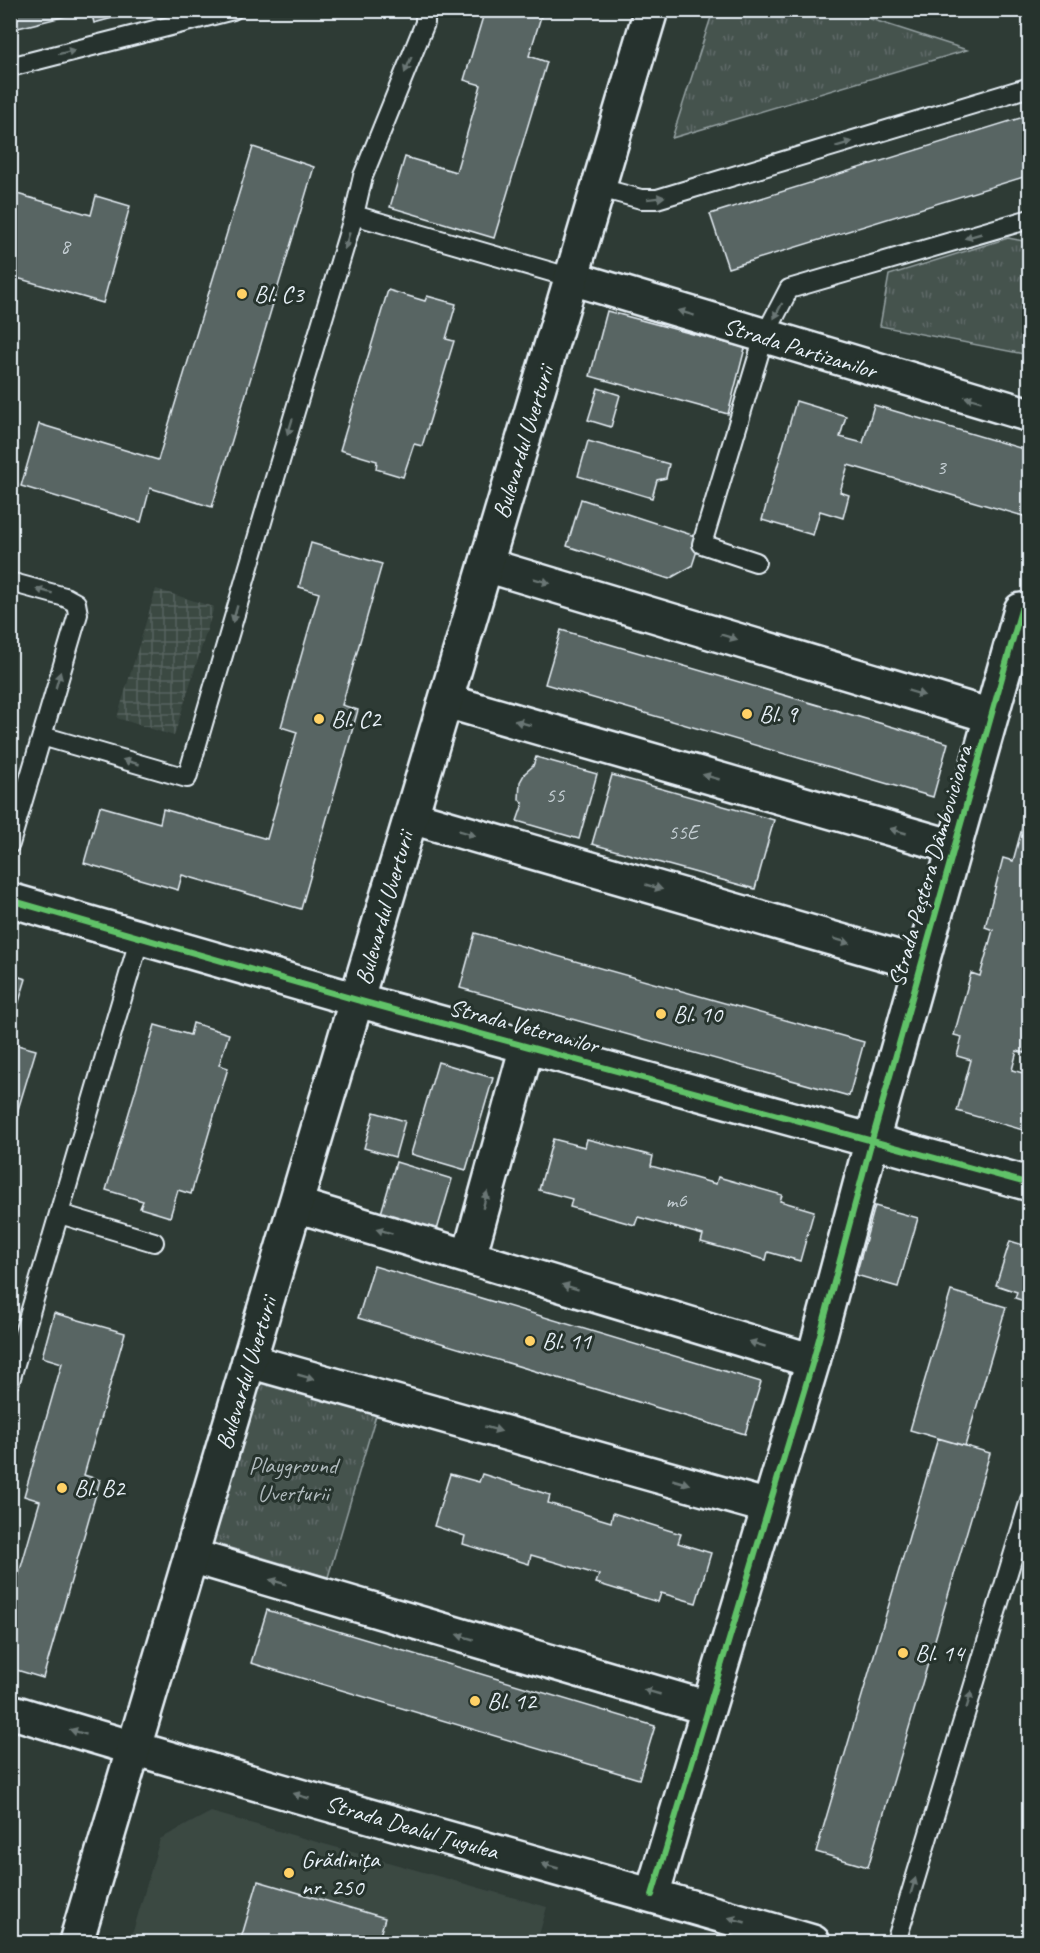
<svg xmlns="http://www.w3.org/2000/svg" width="1040" height="1953" font-family="Caveat,sans-serif">
<style>
.built{fill:#3b4843}
.industrial{fill:url(#industrial-grid)}
.park{fill:url(#park-tufts);stroke:#96a2a3;stroke-width:1.5}
.building{fill:#596563;stroke:#e8f1f8;stroke-width:1.5}
.lines{fill:none;stroke-linecap:round;stroke-linejoin:round}
.service-casing{stroke:#e8f1f8;stroke-width:22}
.minor-casing{stroke:#e8f1f8;stroke-width:38}
.secondary-casing{stroke:#e8f1f8;stroke-width:38}
.service{stroke:#26332d;stroke-width:18}
.minor{stroke:#26332d;stroke-width:33}
.secondary{stroke:#26332d;stroke-width:33}
.cycleway-casing{stroke:#26332d;stroke-width:10}
.cycleway{stroke:#61c268;stroke-width:6}
.oneway{fill:#6a7674}
.poi-dot{fill:#ffd166;stroke:#26332d;stroke-width:2}
.labels{text-anchor:middle;stroke-width:6;stroke-linejoin:round;paint-order:stroke}
.number-label{font-size:21px;fill:#c4ced3}
.poi-label{font-size:24px;fill:#e8f1f8;stroke:#26332d;text-anchor:start}
.street-label{font-size:24px;fill:#e8f1f8;stroke:#26332d}
.park-label{font-size:24px;fill:#afb9bc;stroke:#26332d}
</style>
<defs>
<pattern id="industrial-grid" width="8" height="8" patternUnits="userSpaceOnUse" patternTransform="scale(1.5)"><rect width="8" height="8" fill="#3b4843"/><path d="M0 4h8M4 0v8" fill="none" stroke="#57635f"/></pattern>
<pattern id="park-tufts" width="24" height="20" patternUnits="userSpaceOnUse" patternTransform="scale(1.5)"><rect width="24" height="20" fill="#45524e"/><path d="M3 7l-1-3M5 7V3M7 7l1-3M15 17l-1-3M17 17v-4M19 17l1-3" fill="none" stroke="#606b68"/></pattern>
</defs>
<rect width="100%" height="100%" fill="#2e3b35"/>
<filter id="ink" filterUnits="userSpaceOnUse"><feTurbulence type="fractalNoise" baseFrequency=".0167" numOctaves="2"/><feDisplacementMap in="SourceGraphic" scale="12" xChannelSelector="R" yChannelSelector="G"/><feConvolveMatrix kernelMatrix="1 2 1 2 8 2 1 2 1" color-interpolation-filters="sRGB"/></filter>
<g filter="url(#ink)">
<path class="built" d="M211 1812 547 1907 537 1942H130L160 1839Z"/>
<path class="industrial" d="M156 589 214 607 174 736 117 718Z"/>
<path class="park" d="M713 11H846L967 50 672 138Z
M1008 238 1029 242V355L880 326 889 275Z
M257 1380 376 1415 328 1577 210 1542Z"/>
<path class="building" d="M10 10H90L10 30Z
M91 10H142L94 23Z
M485 10H543L529 56 547 62 494 238 390 207 405 157 456 172 481 85 464 80Z
M951 10H974L952 14Z
M1030 115V175L728 268 710 214Z
M253 147 314 167 212 507 150 488 141 522 21 486 39 424 158 460Z
M10 192 91 215 96 196 130 206 103 303 10 276Z
M388 290 425 301 427 296 456 304 446 339 454 341 422 446 414 444 403 477 376 469 377 461 340 450Z
M607 311 745 348 728 414 590 376Z
M598 388 620 395 611 427 588 420Z
M796 401 846 416 840 437 863 443 874 405 1030 451V518L848 465 840 492 849 495 843 518 820 511 813 535 762 520Z
M588 441 669 464 666 478 657 480 652 498 578 476Z
M581 499 701 538 692 566 669 579 567 546Z
M311 543 382 564 342 705 358 710 301 909 182 875 178 890 84 863 100 806 160 823 163 809 267 839 297 732 281 727 319 593 299 587Z
M561 630 948 743 933 797 545 684Z
M536 757 597 774 579 839 517 821 523 804 519 799 520 782 525 773 533 766Z
M1030 774V795L1024 793Z
M612 775 774 820 755 889 592 844Z
M1030 799V1038L1025 1053 1017 1051 1012 1070 1030 1075V1132L957 1111 971 1060 957 1056 962 1037 954 1035 971 973 980 976 993 930 985 927 1003 858 1013 861Z
M475 933 864 1042 849 1096 460 988Z
M10 974 26 979 10 1031Z
M193 1023 229 1034 219 1065 228 1068 191 1194 178 1190 170 1217 140 1208 143 1201 106 1190 155 1025 190 1035Z
M10 1043 36 1050 10 1136Z
M438 1062 493 1078 466 1170 411 1154Z
M374 1112 405 1121 395 1157 364 1148Z
M553 1139 585 1147 587 1139 653 1156 651 1166 716 1184 718 1177 782 1195 780 1201 814 1211 800 1261 768 1252 766 1260 701 1242 703 1235 638 1217 635 1225 570 1207 572 1199 539 1190Z
M396 1162 452 1179 435 1237 379 1220Z
M875 1206 918 1218 898 1287 856 1275Z
M1010 1241 1030 1247V1303L1015 1298 1017 1292 996 1285Z
M374 1266 761 1382 745 1434 358 1318Z
M951 1291 1006 1307 965 1446 910 1430Z
M54 1313 125 1333 84 1475 100 1480 43 1678 10 1668V1605L40 1501 24 1496 62 1363 42 1357Z
M938 1438 990 1453 868 1867 816 1852Z
M450 1474 479 1482 482 1474 550 1495 548 1503 611 1522 613 1513 681 1534 678 1543 711 1553 696 1603 661 1593 658 1602 596 1583 599 1575 531 1555 529 1564 463 1544 465 1536 434 1526Z
M267 1610 655 1726 639 1779 251 1663Z
M258 1881 385 1918 378 1942H240Z"/>
<g class="lines">
<g class="service-casing">
<path id="service" d="M10 67 233 10
M600 188 641 199H657L1030 87
M354 215 572 278
M756 562 702 544 764 337 789 289 1030 219
M10 582 65 597 76 603 78 614 10 844
M42 736 187 778 269 498 354 215 363 176 425 23V10
M60 1214 154 1242
M10 1381 140 937
M896 1942 1030 1500"/>
</g>
<g class="minor-casing">
<path id="minor" d="M572 278 1030 415
M486 565 991 716
M446 701 954 847
M411 817 921 964
M10 900 357 1000 1030 1184
M296 1205 813 1361
M469 1257 527 1046
M249 1361 769 1507
M191 1556 708 1708
M10 1711C277 1793 546 1864 813 1942
M652 1895 813 1361 872 1140 1021 610 1030 612"/>
</g>
<g class="secondary-casing">
<path id="secondary" d="M76 1942 651 10"/>
</g>
<use href="#service" class="service"/>
<use href="#minor" class="minor"/>
<use href="#secondary" class="secondary"/>
<g class="cycleway-casing">
<path id="cycleway" d="M10 900 357 1000 1030 1184
M652 1895 813 1361 872 1140 1021 610 1030 612"/>
</g>
<use href="#cycleway" class="cycleway"/>
</g>
<defs><path id="oneway-solid" d="M-6-.8H1V-3.2L6.5 0L1 3.2V.8H-6Z" transform="scale(1.5)"/></defs>
<g class="oneway">
<use href="#oneway-solid" transform="translate(67 52) rotate(-14)"/>
<use href="#oneway-solid" transform="translate(408 65) rotate(113)"/>
<use href="#oneway-solid" transform="translate(844 144) rotate(-17)"/>
<use href="#oneway-solid" transform="translate(656 198) rotate(-7)"/>
<use href="#oneway-solid" transform="translate(973 236) rotate(164)"/>
<use href="#oneway-solid" transform="translate(347 241) rotate(107)"/>
<use href="#oneway-solid" transform="translate(778 311) rotate(118)"/>
<use href="#oneway-solid" transform="translate(686 313) rotate(-163)"/>
<use href="#oneway-solid" transform="translate(973 399) rotate(-164)"/>
<use href="#oneway-solid" transform="translate(290 427) rotate(107)"/>
<use href="#oneway-solid" transform="translate(542 581) rotate(17)"/>
<use href="#oneway-solid" transform="translate(44 591) rotate(-165)"/>
<use href="#oneway-solid" transform="translate(235 614) rotate(106)"/>
<use href="#oneway-solid" transform="translate(729 637) rotate(17)"/>
<use href="#oneway-solid" transform="translate(58 680) rotate(-74)"/>
<use href="#oneway-solid" transform="translate(916 693) rotate(17)"/>
<use href="#oneway-solid" transform="translate(523 723) rotate(-164)"/>
<use href="#oneway-solid" transform="translate(131 762) rotate(-164)"/>
<use href="#oneway-solid" transform="translate(711 777) rotate(-164)"/>
<use href="#oneway-solid" transform="translate(898 831) rotate(-164)"/>
<use href="#oneway-solid" transform="translate(467 833) rotate(16)"/>
<use href="#oneway-solid" transform="translate(654 887) rotate(16)"/>
<use href="#oneway-solid" transform="translate(842 941) rotate(16)"/>
<use href="#oneway-solid" transform="translate(485 1200) rotate(-75)"/>
<use href="#oneway-solid" transform="translate(384 1231) rotate(-163)"/>
<use href="#oneway-solid" transform="translate(570 1287) rotate(-163)"/>
<use href="#oneway-solid" transform="translate(757 1344) rotate(-163)"/>
<use href="#oneway-solid" transform="translate(306 1377) rotate(16)"/>
<use href="#oneway-solid" transform="translate(493 1429) rotate(16)"/>
<use href="#oneway-solid" transform="translate(681 1482) rotate(16)"/>
<use href="#oneway-solid" transform="translate(278 1582) rotate(-164)"/>
<use href="#oneway-solid" transform="translate(465 1637) rotate(-164)"/>
<use href="#oneway-solid" transform="translate(652 1692) rotate(-164)"/>
<use href="#oneway-solid" transform="translate(969 1700) rotate(-73)"/>
<use href="#oneway-solid" transform="translate(78 1732) rotate(-163)"/>
<use href="#oneway-solid" transform="translate(301 1796) rotate(-164)"/>
<use href="#oneway-solid" transform="translate(550 1866) rotate(-164)"/>
<use href="#oneway-solid" transform="translate(913 1886) rotate(-73)"/>
<use href="#oneway-solid" transform="translate(737 1920) rotate(-164)"/>
</g>
</g>
<g class="poi-dot">
<circle cx="242" cy="294" r="6"/>
<circle cx="747" cy="714" r="6"/>
<circle cx="319" cy="719" r="6"/>
<circle cx="661" cy="1014" r="6"/>
<circle cx="530" cy="1341" r="6"/>
<circle cx="62" cy="1488" r="6"/>
<circle cx="903" cy="1653" r="6"/>
<circle cx="475" cy="1701" r="6"/>
<circle cx="289" cy="1873" r="6"/>
</g>
<g class="labels">
<g class="number-label">
<text x="65" y="253">8</text>
<text x="941" y="474">3</text>
<text x="555" y="802">55</text>
<text x="683" y="839">55E</text>
<text x="676" y="1207">m6</text>
</g>
<g class="poi-label">
<text x="254" y="302">Bl. C3</text>
<text x="759" y="722">Bl. 9</text>
<text x="331" y="727">Bl. C2</text>
<text x="673" y="1022">Bl. 10</text>
<text x="542" y="1349">Bl. 11</text>
<text x="74" y="1496">Bl. B2</text>
<text x="915" y="1661">Bl. 14</text>
<text x="487" y="1709">Bl. 12</text>
<text x="301" y="1867">Grădinița<tspan x="301" dy="28">nr. 250</tspan></text>
</g>
<g class="street-label">
<text transform="translate(800 348) rotate(17)" y="8">Strada Partizanilor</text>
<text transform="translate(523 442) rotate(-73)" y="8">Bulevardul Uverturii</text>
<text transform="translate(930 866) rotate(-74)" y="8">Strada Peștera Dâmbovicioara</text>
<text transform="translate(384 908) rotate(-74)" y="8">Bulevardul Uverturii</text>
<text transform="translate(524 1026) rotate(15)" y="8">Strada Veteranilor</text>
<text transform="translate(246 1373) rotate(-73)" y="8">Bulevardul Uverturii</text>
<text transform="translate(412 1827) rotate(16)" y="8">Strada Dealul Țugulea</text>
</g>
<g class="park-label">
<text x="293" y="1473">Playground<tspan x="293" dy="28">Uverturii</tspan></text>
</g>
</g>
<rect width="1040" height="1953" fill="none" stroke="#26332d" stroke-width="36"/>
<rect x="18" y="18" width="1004" height="1917" fill="none" stroke="#e8f1f8" stroke-width="2" filter="url(#ink)"/>
</svg>
